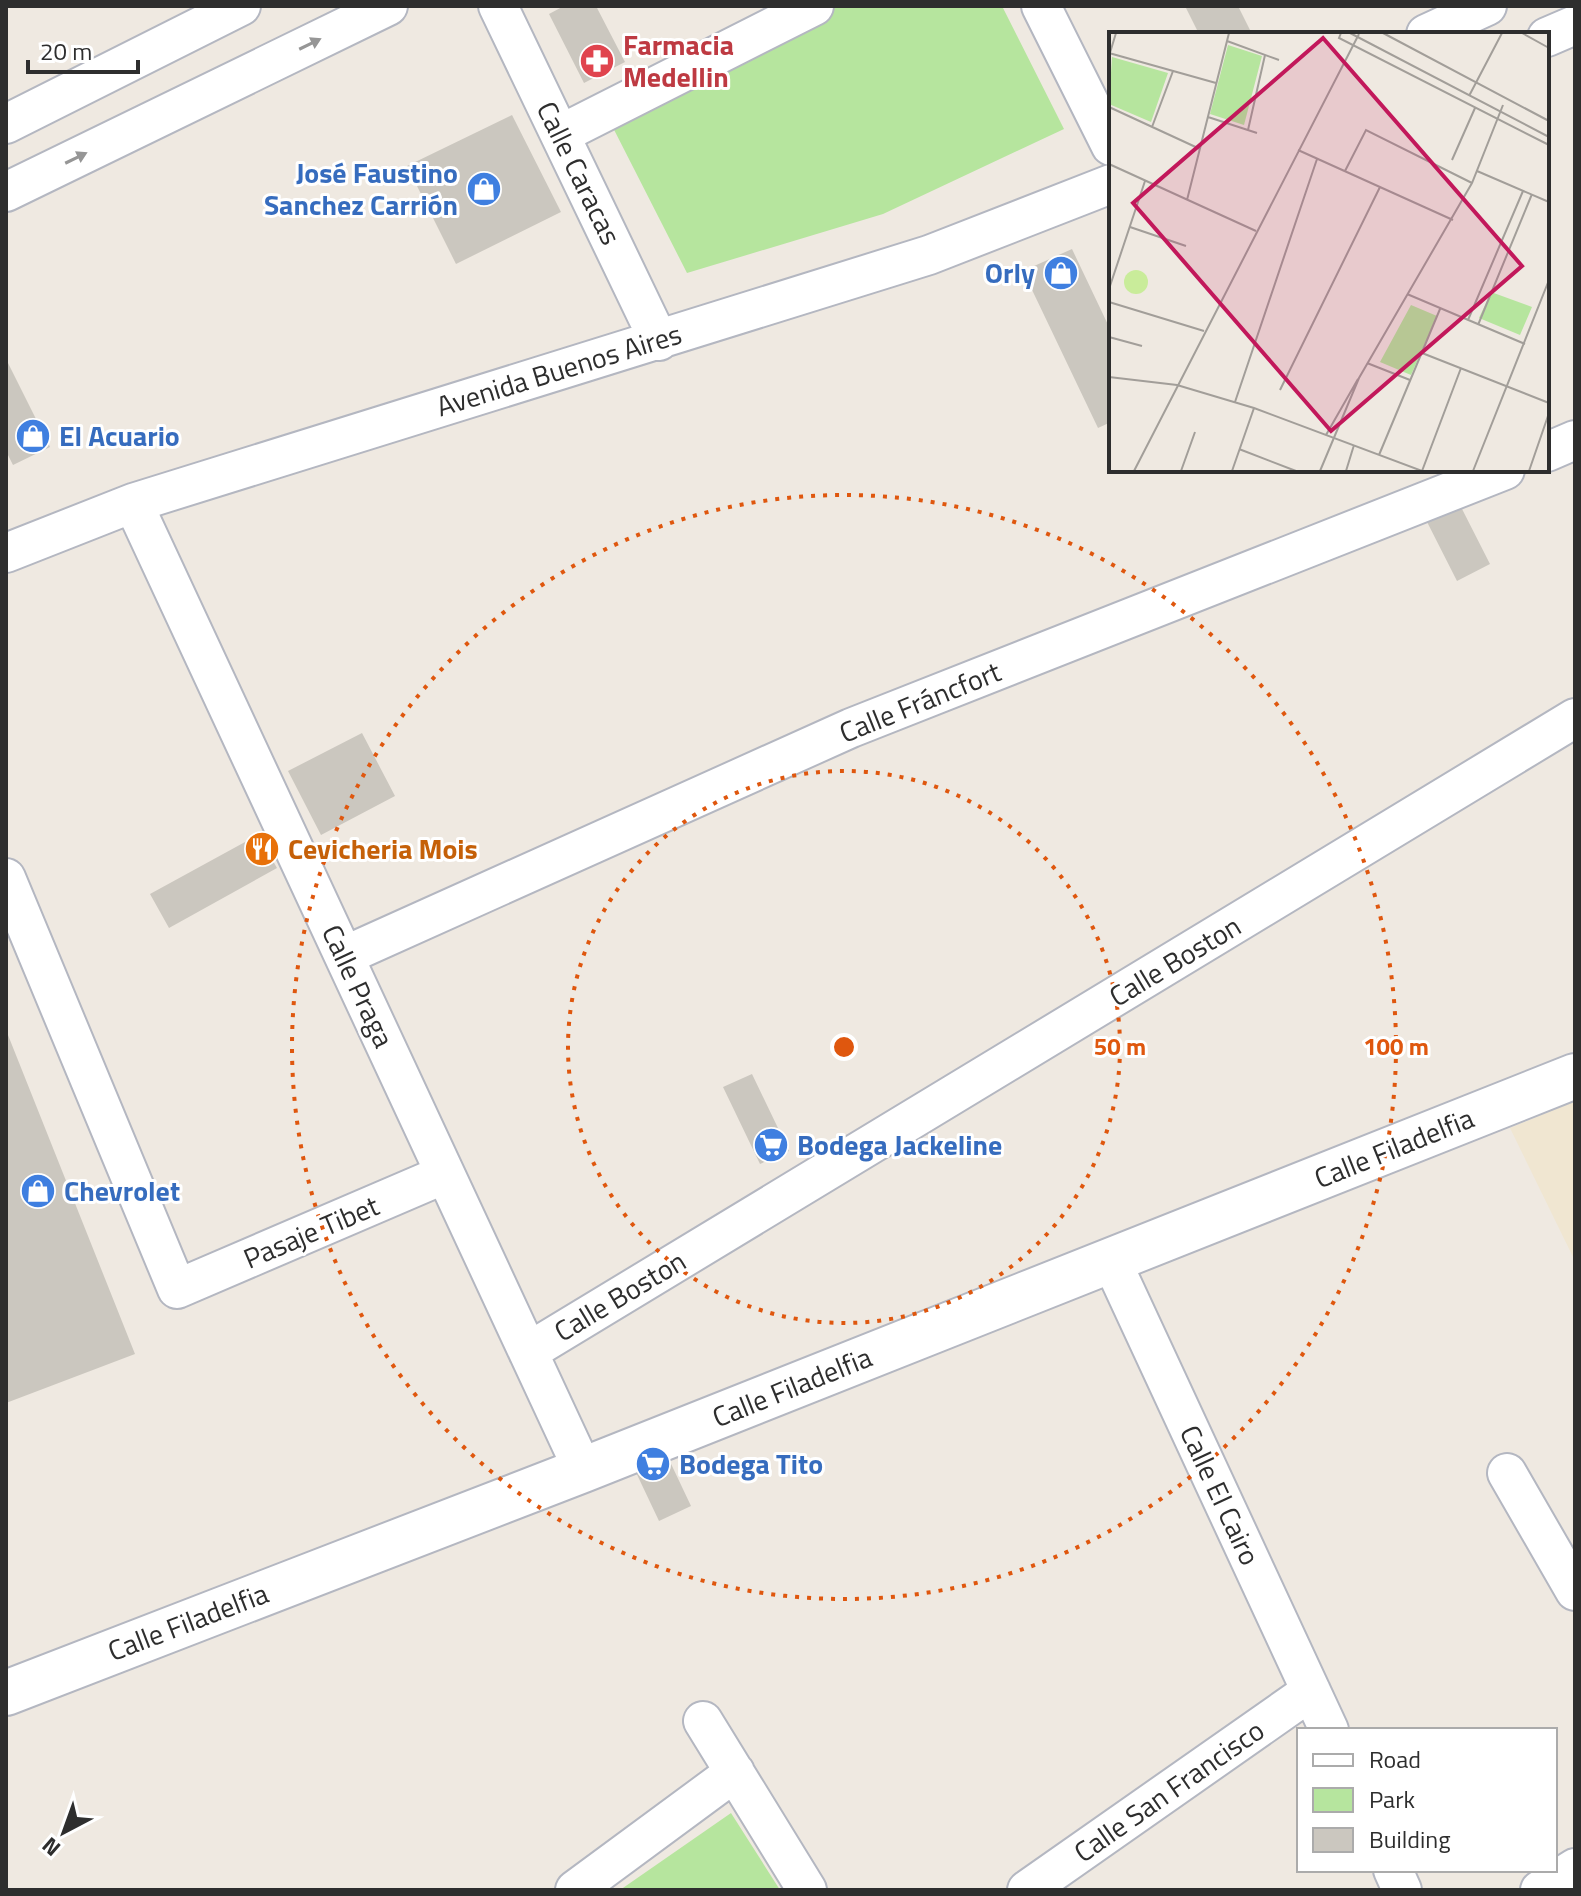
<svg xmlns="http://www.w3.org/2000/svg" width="1581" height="1896" font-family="'Titillium Web',sans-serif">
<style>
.education{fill:#f0e6d1}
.green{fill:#b6e59e}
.building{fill:#cbc7bf}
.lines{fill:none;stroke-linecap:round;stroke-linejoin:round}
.minor-casing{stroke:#b4b7c1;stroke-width:42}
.tertiary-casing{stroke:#b4b7c1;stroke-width:48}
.minor{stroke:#fff;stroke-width:38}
.tertiary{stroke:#fff;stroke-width:44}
.oneway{fill:#969696}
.ring{fill:none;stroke:#df570e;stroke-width:4;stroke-dasharray:4 8}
.labels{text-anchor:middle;stroke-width:6;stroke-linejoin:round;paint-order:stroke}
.health-label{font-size:28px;font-weight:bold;fill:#be3a42;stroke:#fff;text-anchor:start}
.shop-label{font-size:28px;font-weight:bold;fill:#366cbe;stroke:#fff;text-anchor:start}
.street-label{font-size:28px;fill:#2e2e2e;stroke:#fff}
.food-label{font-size:28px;font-weight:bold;fill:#c56008;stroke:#fff;text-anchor:start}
.inset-road{fill:none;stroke:#a29e99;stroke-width:2}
.view{fill:#c2185b;fill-opacity:0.15;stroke:#c2185b;stroke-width:4}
.inset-edge{fill:none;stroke:#2e2e2e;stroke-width:4}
.centre{fill:#df570e;stroke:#fff;stroke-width:4}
.ring-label{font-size:24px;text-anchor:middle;font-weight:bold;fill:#df570e;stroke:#fff;stroke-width:6;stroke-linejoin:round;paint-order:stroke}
</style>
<rect width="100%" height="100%" fill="#efe9e1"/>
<path class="education" d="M1575 1101V1261L1510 1128Z"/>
<path class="green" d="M829 6H1002L1064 129 883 214 687 273 605 112Z
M731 1813 780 1890H620Z"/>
<path class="building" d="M564 6H596L625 62 584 83 549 14Z
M1185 6H1238L1252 34H1199Z
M512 115 561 212 456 264 407 166Z
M1072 249 1111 331V422L1098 428 1023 271Z
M6 359 50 447 13 465 6 451Z
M1461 507 1490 564 1457 581 1423 514Z
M362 733 395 796 321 835 288 771Z
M258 835 277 868 169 928 150 894Z
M6 1030 135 1354 6 1403Z
M752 1074 789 1151 760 1164 723 1087Z
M664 1449 691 1506 659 1521 632 1464Z"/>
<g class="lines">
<g class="minor-casing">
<path id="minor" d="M498 6 659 341
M1041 6 1111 146
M1426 34 1487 6
M1547 37 1575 25
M6 124 241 6
M561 134 814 6
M6 192 388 6
M1547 452 1575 440
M133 503 583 1470
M6 553 133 503 929 255 1111 184
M6 878 177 1289 445 1174
M344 956 851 728 1505 470
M1111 1260 1329 1730
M528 1352 1575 718
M1507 1473 1575 1591
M703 1721 807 1890
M1393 1870 1402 1890
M575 1890 735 1772
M1027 1890 1311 1691
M1540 1890 1575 1868"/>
</g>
<g class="tertiary-casing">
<path id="tertiary" d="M6 1693 583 1470 1575 1076"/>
</g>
<use href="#minor" class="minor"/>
<use href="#tertiary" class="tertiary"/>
</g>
<defs><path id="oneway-solid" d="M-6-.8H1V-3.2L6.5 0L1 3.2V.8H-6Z" transform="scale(2)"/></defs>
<g class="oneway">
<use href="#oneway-solid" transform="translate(310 44) rotate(-26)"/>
<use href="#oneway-solid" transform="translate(76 158) rotate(-26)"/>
</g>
<g class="ring">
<circle cx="844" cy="1047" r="276"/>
<circle cx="844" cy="1047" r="552"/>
</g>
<defs>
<g id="pharmacy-disc" transform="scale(1.8)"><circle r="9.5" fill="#e0444e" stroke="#fff"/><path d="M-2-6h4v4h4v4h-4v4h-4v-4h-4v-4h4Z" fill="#fff"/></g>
<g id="shop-disc" transform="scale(1.8)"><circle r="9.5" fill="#3f7fe0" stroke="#fff"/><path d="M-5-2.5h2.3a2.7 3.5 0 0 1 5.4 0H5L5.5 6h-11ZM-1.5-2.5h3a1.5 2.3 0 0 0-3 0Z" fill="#fff"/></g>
<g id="restaurant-disc" transform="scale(1.8)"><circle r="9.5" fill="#e8710a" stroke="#fff"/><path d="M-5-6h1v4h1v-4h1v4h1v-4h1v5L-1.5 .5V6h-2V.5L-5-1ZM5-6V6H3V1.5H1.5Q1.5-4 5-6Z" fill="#fff"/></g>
<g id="supermarket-disc" transform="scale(1.8)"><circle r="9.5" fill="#3f7fe0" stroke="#fff"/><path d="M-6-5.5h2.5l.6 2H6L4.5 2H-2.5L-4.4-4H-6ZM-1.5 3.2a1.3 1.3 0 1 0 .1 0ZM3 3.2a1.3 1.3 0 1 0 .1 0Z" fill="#fff"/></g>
</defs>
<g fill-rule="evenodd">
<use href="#pharmacy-disc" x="597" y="61"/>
<use href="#shop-disc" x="484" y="189"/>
<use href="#shop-disc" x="1061" y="273"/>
<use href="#shop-disc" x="33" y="436"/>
<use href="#restaurant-disc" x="262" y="849"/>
<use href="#supermarket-disc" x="771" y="1145"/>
<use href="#shop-disc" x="38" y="1191"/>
<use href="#supermarket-disc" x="653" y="1464"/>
</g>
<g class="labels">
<g class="health-label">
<text x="623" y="55">Farmacia<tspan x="623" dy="32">Medellin</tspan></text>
</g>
<g class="shop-label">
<text x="458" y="183" text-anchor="end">José Faustino<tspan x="458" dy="32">Sanchez Carrión</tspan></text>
<text x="1035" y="283" text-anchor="end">Orly</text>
<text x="59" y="446">El Acuario</text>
<text x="797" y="1155">Bodega Jackeline</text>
<text x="64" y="1201">Chevrolet</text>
<text x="679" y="1474">Bodega Tito</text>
</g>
<g class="street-label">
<text transform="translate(579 173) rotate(64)" y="10">Calle Caracas</text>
<text transform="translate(559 370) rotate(-17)" y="10">Avenida Buenos Aires</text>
<text transform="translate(920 702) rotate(-22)" y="10">Calle Fráncfort</text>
<text transform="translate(1175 961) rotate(-31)" y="10">Calle Boston</text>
<text transform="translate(358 986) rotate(65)" y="10">Calle Praga</text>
<text transform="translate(1394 1148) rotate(-22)" y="10">Calle Filadelfia</text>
<text transform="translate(311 1232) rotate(-23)" y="10">Pasaje Tibet</text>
<text transform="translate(620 1296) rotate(-31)" y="10">Calle Boston</text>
<text transform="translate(792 1387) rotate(-22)" y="10">Calle Filadelfia</text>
<text transform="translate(1220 1495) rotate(65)" y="10">Calle El Cairo</text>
<text transform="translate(188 1622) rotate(-21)" y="10">Calle Filadelfia</text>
<text transform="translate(1169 1791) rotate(-35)" y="10">Calle San Francisco</text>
</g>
<g class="food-label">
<text x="288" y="859">Cevicheria Mois</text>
</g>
</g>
<g transform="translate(1109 32)">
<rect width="440" height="440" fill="#efe9e1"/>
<path d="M119 13 153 24 135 93 101 82ZM3 25 59 41 42 90 0 72ZM382 260 423 275 411 303 370 286ZM302 273 328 284 302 343 271 330Z" fill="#b6e59e"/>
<path d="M15 250a12 12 0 1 1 24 0a12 12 0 1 1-24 0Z" fill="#c9ec9a"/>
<path class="inset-road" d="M232 1 230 6 440 113M241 1 440 105M274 1 440 89M413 1 440 16M118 9 170 28M0 21 107 51M0 24 7 1M360 64 393 1M0 75 91 117M99 85 148 101M43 95 64 39M139 98 156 23M189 118 344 188M343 128 366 76M0 132 147 199M236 139 257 98 363 151M368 139 440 170M78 168 120 1M21 195 77 214M0 257 36 149M298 262 416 312M0 270 95 299M359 288 414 159M369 293 423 162M0 305 33 314M313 321 440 371M258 331 301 348M0 345 68 353 145 376 313 439 352 336M171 358 271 155M126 370 208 127M217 403 249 347M130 417 187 439M270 423 331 277M25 439 250 2M72 439 86 400M123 439 145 376M211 439 250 346 363 151 394 73M237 439 245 413M364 439 440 248M420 439 440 381"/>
<path class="view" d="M214 6 413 234 222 399 24 171Z"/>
<rect width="440" height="440" class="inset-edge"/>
</g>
<circle cx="844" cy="1047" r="12" class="centre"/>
<g class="ring-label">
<text x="1120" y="1055">50 m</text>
<text x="1396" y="1055">100 m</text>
</g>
<rect width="1581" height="1896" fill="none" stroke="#2e2e2e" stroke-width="16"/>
<rect x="1297" y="1728" width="260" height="144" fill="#ffffff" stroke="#ababab" stroke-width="2"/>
<rect x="1313" y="1754" width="40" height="12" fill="#ffffff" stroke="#ababab" stroke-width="2"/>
<text x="1369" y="1768" font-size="24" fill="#2e2e2e">Road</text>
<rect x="1313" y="1788" width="40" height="24" fill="#b6e59e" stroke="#ababab" stroke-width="2"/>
<text x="1369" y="1808" font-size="24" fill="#2e2e2e">Park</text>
<rect x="1313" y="1828" width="40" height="24" fill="#cbc7bf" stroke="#ababab" stroke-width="2"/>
<text x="1369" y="1848" font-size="24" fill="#2e2e2e">Building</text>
<g transform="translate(64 1832) rotate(221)" stroke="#ffffff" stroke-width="6" paint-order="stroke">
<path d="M0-6L14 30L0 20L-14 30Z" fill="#2e2e2e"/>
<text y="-12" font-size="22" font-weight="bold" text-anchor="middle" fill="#2e2e2e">N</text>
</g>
<path d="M28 60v12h110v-12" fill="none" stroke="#2e2e2e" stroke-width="4"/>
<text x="40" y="60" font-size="24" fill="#2e2e2e" stroke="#ffffff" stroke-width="6" paint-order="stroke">20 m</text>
</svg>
